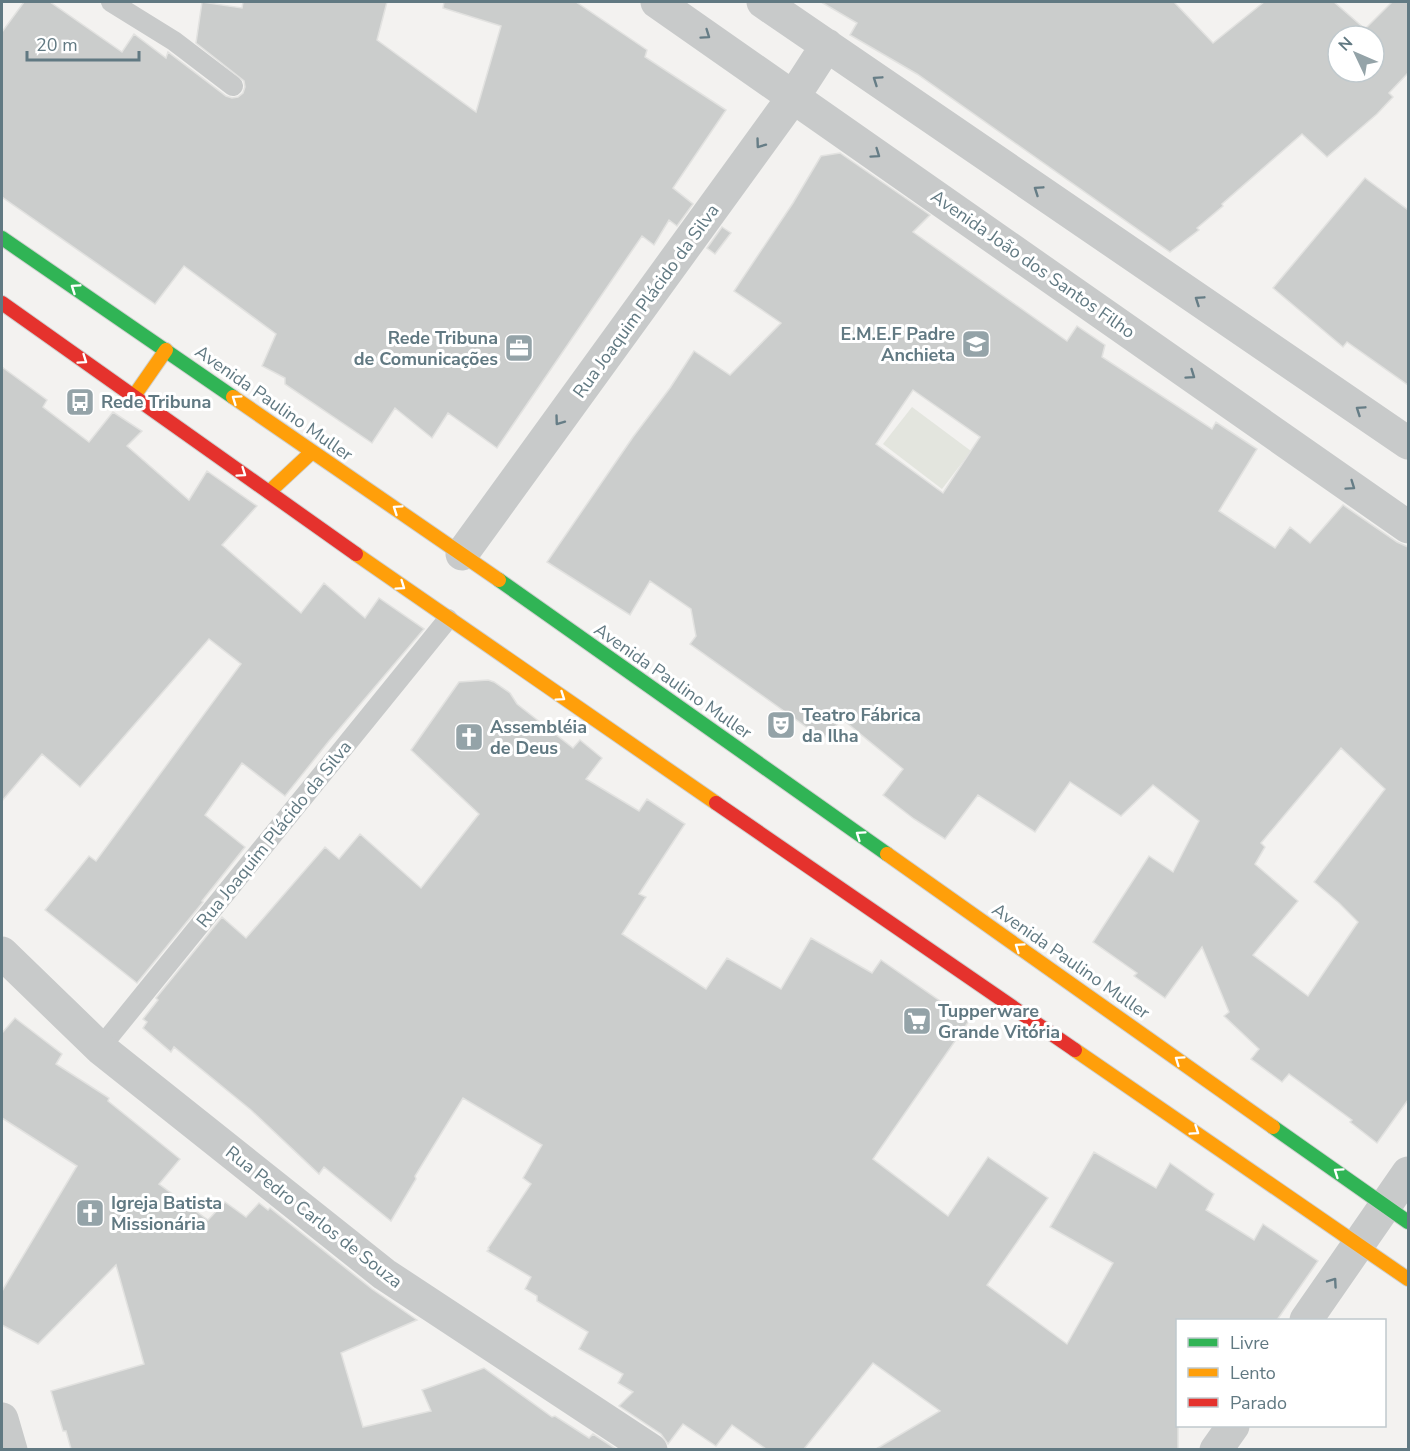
<svg xmlns="http://www.w3.org/2000/svg" width="1410" height="1451" font-family="'Nunito Sans',sans-serif">
<style>
.pitch{fill:#e3e5de}
.building{fill:#cbcdcc;stroke:#e2e2e0;stroke-width:1.5;fill-rule:evenodd}
.lines{fill:none;stroke-linecap:round;stroke-linejoin:round}
.fast-casing{stroke:#ced0cf;stroke-width:16}
.slow-casing{stroke:#ced0cf;stroke-width:16}
.jam-casing{stroke:#ced0cf;stroke-width:16}
.lane{stroke:#c8caca;stroke-width:20}
.street{stroke:#c8caca;stroke-width:33}
.fast{stroke:#30b455;stroke-width:14}
.slow{stroke:#ff9f0a;stroke-width:14}
.jam{stroke:#e5322d;stroke-width:14}
.oneway{stroke:#667d86}
.oneway2{stroke:#fff}
.labels{text-anchor:middle;stroke-width:6;stroke-linejoin:round;paint-order:stroke}
.street-label{font-size:18px;fill:#617982;stroke:#fff}
.poi-label{font-size:18px;font-weight:bold;fill:#617982;stroke:#fff;text-anchor:start}
</style>
<rect width="100%" height="100%" fill="#f3f2f0"/>
<path class="pitch" d="M912 407 971 451 942 489 883 444Z"/>
<path class="building" d="M24 2H50L122 52 134 34 166 58 168 52 226 96 232 98 238 97 243 93 245 87 244 81 196 43 202 2 242 8 243 2H387L377 40 476 112 501 26 443 8 444 2H576L647 50 645 57 726 110 673 188 693 204 677 226 669 220 654 245 642 236 497 448 448 413 432 438 395 408 372 443 285 384V378L262 366 276 334 184 266 155 304 2 197V32Z
M821 2H1174L1213 43 1264 2H1334L1365 29 1392 2H1408V73L1389 93 1393 97 1377 114 1327 157 1302 134 1222 204 1223 206 1197 228 1199 230 1170 252 917 74 850 35 857 23ZM1338 36H1374V72H1338Z
M840 153 930 215 913 232 1067 341 1077 326 1105 345 1102 357 1212 429 1216 422 1257 449 1219 511 1275 548 1290 527 1310 543 1343 505 1397 542 1408 547V1100L1377 1143 1350 1122 1352 1120 1289 1074 1282 1082 1251 1059 1259 1049 1224 1016 1229 1012 1202 947 1165 998 1134 976 1137 973 1093 942 1149 856 1173 872 1199 821 1153 785 1121 816 1070 782 1035 832 978 795 945 839 914 819 883 795 903 769 842 719 823 739 690 644 696 636 691 609 650 581 630 615 547 562 633 437 670 388 694 351 730 375 781 323 734 291 793 203 821 156ZM913 390 980 437 943 493 876 444ZM1341 748 1385 789 1314 882 1339 903 1358 922 1308 996 1253 955 1298 901 1255 864 1265 847 1261 843Z
M1365 178 1408 210V385L1347 342 1343 347 1273 288Z
M722 227 731 233 715 254 707 248Z
M2 367 47 400 43 407 89 442 113 412 142 431 127 446 189 500 207 471 257 506 222 545 301 613 324 583 365 618 379 598 424 629 329 741 285 796 242 763 205 815 245 847 202 901 203 902 137 983 45 910 89 856 96 861 241 664 209 639 80 787 42 754 2 801Z
M488 680 494 682 510 693 517 704 573 748 580 740 602 758 586 779 639 811 647 799 685 824 639 894 646 897 622 934 706 989 727 958 781 989 811 938 872 973 881 960 969 1021 873 1159 948 1216 988 1157 1048 1198 987 1285 1067 1344 1113 1263 1050 1227 1094 1152 1156 1188 1170 1163 1214 1194 1206 1210 1254 1240 1263 1224 1318 1261 1277 1320H1178V1449H876L940 1411 873 1363 804 1449H766L732 1425 716 1446 683 1424 668 1444 661 1434 619 1406 633 1392 618 1383 623 1374 579 1349 588 1332 537 1301V1296L525 1289 531 1277 487 1251 489 1249 488 1248 531 1184 523 1178 542 1145 463 1098 415 1176 416 1179 391 1221 324 1167 319 1174 251 1110 174 1047 171 1052 143 1028 147 1022 143 1019 158 1000 156 998 222 917 246 938 325 847 339 859 360 834 421 888 479 814 411 750 459 682Z
M15 1018 62 1054 56 1064 109 1098 108 1101 180 1159 159 1184 208 1220 225 1202 246 1217 259 1203 268 1210 270 1208 372 1289 417 1320 341 1353 363 1427 431 1411 422 1390 484 1368 552 1417 555 1416 589 1438 593 1434 616 1449H71L66 1431H63L51 1391 144 1364 116 1265 38 1344 2 1325V1291L77 1166 2 1118V1033Z"/>
<g class="lines">
<g class="fast-casing">
<path id="fast" d="M2 238 233 397
M499 580 887 854
M1273 1127 1408 1222"/>
</g>
<g class="slow-casing">
<path id="slow" d="M134 396 166 350
M233 397 499 580
M269 492 312 452
M356 554 716 803
M887 854 1273 1127
M1075 1050 1408 1279"/>
</g>
<g class="jam-casing">
<path id="jam" d="M2 303 356 554
M716 803 1075 1050"/>
</g>
<path class="lane" d="M111 2 174 41 233 86
M100 1048 448 619"/>
<path class="street" d="M657 2 1408 527
M763 2 1408 443
M462 554 794 96 827 45
M2 953 100 1048 384 1274 651 1450
M1306 1320 1408 1173
M2 1419 11 1450
M1216 1450 1233 1426"/>
<use href="#fast" class="fast"/>
<use href="#slow" class="slow"/>
<use href="#jam" class="jam"/>
</g>
<defs><path id="oneway-chevron" d="M-2-3.5L2.5 0L-2 3.5" fill="none" stroke-width="1.6" stroke-linecap="round" stroke-linejoin="round" transform="scale(1.5)"/></defs>
<g class="oneway">
<use href="#oneway-chevron" transform="translate(706 35) rotate(35)"/>
<use href="#oneway-chevron" transform="translate(877 80) rotate(-146)"/>
<use href="#oneway-chevron" transform="translate(760 144) rotate(126)"/>
<use href="#oneway-chevron" transform="translate(876 154) rotate(35)"/>
<use href="#oneway-chevron" transform="translate(1038 190) rotate(-146)"/>
<use href="#oneway-chevron" transform="translate(1199 300) rotate(-146)"/>
<use href="#oneway-chevron" transform="translate(1191 375) rotate(35)"/>
<use href="#oneway-chevron" transform="translate(1360 410) rotate(-146)"/>
<use href="#oneway-chevron" transform="translate(559 421) rotate(126)"/>
<use href="#oneway-chevron" transform="translate(1351 486) rotate(35)"/>
<use href="#oneway-chevron" transform="translate(1333 1282) rotate(-55)"/>
</g>
<g class="oneway2">
<use href="#oneway-chevron" transform="translate(75 288) rotate(-146)"/>
<use href="#oneway-chevron" transform="translate(83 360) rotate(35)"/>
<use href="#oneway-chevron" transform="translate(236 399) rotate(-145)"/>
<use href="#oneway-chevron" transform="translate(242 473) rotate(35)"/>
<use href="#oneway-chevron" transform="translate(397 509) rotate(-146)"/>
<use href="#oneway-chevron" transform="translate(401 586) rotate(35)"/>
<use href="#oneway-chevron" transform="translate(561 697) rotate(34)"/>
<use href="#oneway-chevron" transform="translate(860 835) rotate(-145)"/>
<use href="#oneway-chevron" transform="translate(1019 947) rotate(-145)"/>
<use href="#oneway-chevron" transform="translate(1179 1060) rotate(-145)"/>
<use href="#oneway-chevron" transform="translate(1195 1131) rotate(34)"/>
<use href="#oneway-chevron" transform="translate(1338 1172) rotate(-145)"/>
</g>
<defs>
<g id="school-square" transform="scale(1.5)"><rect x="-9" y="-9" width="18" height="18" rx="4" fill="#94a3a8" stroke="#fff"/><path d="M0-5L7-2L0 1L-7-2ZM-4 1L0 2.5L4 1V4Q0 6-4 4Z" fill="#fff"/></g>
<g id="office-square" transform="scale(1.5)"><rect x="-9" y="-9" width="18" height="18" rx="4" fill="#94a3a8" stroke="#fff"/><path d="M-6-3h4V-5.5h4V-3h4V5H-6ZM-1-4.5V-3h2v-1.5ZM-6 0V1H6V0Z" fill="#fff"/></g>
<g id="bus-square" transform="scale(1.5)"><rect x="-9" y="-9" width="18" height="18" rx="4" fill="#94a3a8" stroke="#fff"/><path d="M-5-6H5V4H4V6H2V4H-2V6H-4V4H-5ZM-3.5-4V0h7V-4ZM-3.5 1.2v1.5H-2V1.2ZM2 1.2v1.5H3.5V1.2Z" fill="#fff"/></g>
<g id="theatre-square" transform="scale(1.5)"><rect x="-9" y="-9" width="18" height="18" rx="4" fill="#94a3a8" stroke="#fff"/><path d="M-5-5.5Q0-4 5-5.5V0Q5 5 0 6Q-5 5-5 0ZM-3.3-2.5H-1v1.5H-3.3ZM1-2.5H3.3v1.5H1ZM-2.8 1Q0 5.5 2.8 1Z" fill="#fff"/></g>
<g id="church-square" transform="scale(1.5)"><rect x="-9" y="-9" width="18" height="18" rx="4" fill="#94a3a8" stroke="#fff"/><path d="M-1.2-6h2.4v3.5h3.3v2.4h-3.3V6h-2.4V-.1h-3.3v-2.4h3.3Z" fill="#fff"/></g>
<g id="supermarket-square" transform="scale(1.5)"><rect x="-9" y="-9" width="18" height="18" rx="4" fill="#94a3a8" stroke="#fff"/><path d="M-6-5.5h2.5l.6 2H6L4.5 2H-2.5L-4.4-4H-6ZM-1.5 3.2a1.3 1.3 0 1 0 .1 0ZM3 3.2a1.3 1.3 0 1 0 .1 0Z" fill="#fff"/></g>
</defs>
<g fill-rule="evenodd">
<use href="#school-square" x="976" y="344"/>
<use href="#office-square" x="519" y="348"/>
<use href="#bus-square" x="80" y="402"/>
<use href="#theatre-square" x="781" y="725"/>
<use href="#church-square" x="469" y="737"/>
<use href="#supermarket-square" x="917" y="1021"/>
<use href="#church-square" x="90" y="1213"/>
</g>
<g class="labels">
<g class="street-label">
<text transform="translate(1033 264) rotate(35)" y="6">Avenida João dos Santos Filho</text>
<text transform="translate(646 301) rotate(-54)" y="6">Rua Joaquim Plácido da Silva</text>
<text transform="translate(274 403) rotate(35)" y="6">Avenida Paulino Muller</text>
<text transform="translate(673 681) rotate(35)" y="6">Avenida Paulino Muller</text>
<text transform="translate(274 834) rotate(-51)" y="6">Rua Joaquim Plácido da Silva</text>
<text transform="translate(1071 961) rotate(35)" y="6">Avenida Paulino Muller</text>
<text transform="translate(314 1217) rotate(38)" y="6">Rua Pedro Carlos de Souza</text>
</g>
<g class="poi-label">
<text x="955" y="340" text-anchor="end">E.M.E.F Padre<tspan x="955" dy="21">Anchieta</tspan></text>
<text x="498" y="344" text-anchor="end">Rede Tribuna<tspan x="498" dy="21">de Comunicações</tspan></text>
<text x="101" y="408">Rede Tribuna</text>
<text x="802" y="721">Teatro Fábrica<tspan x="802" dy="21">da Ilha</tspan></text>
<text x="490" y="733">Assembléia<tspan x="490" dy="21">de Deus</tspan></text>
<text x="938" y="1017">Tupperware<tspan x="938" dy="21">Grande Vitória</tspan></text>
<text x="111" y="1209">Igreja Batista<tspan x="111" dy="21">Missionária</tspan></text>
</g>
</g>
<rect width="1410" height="1451" fill="none" stroke="#617982" stroke-width="6"/>
<rect x="1176" y="1319" width="210" height="108" fill="#ffffff" stroke="#c0c9cd" stroke-width="1.5"/>
<rect x="1188" y="1338" width="30" height="9" fill="#30b455" stroke="#c0c9cd" stroke-width="1.5"/>
<text x="1230" y="1349" font-size="18" fill="#617982">Livre</text>
<rect x="1188" y="1368" width="30" height="9" fill="#ff9f0a" stroke="#c0c9cd" stroke-width="1.5"/>
<text x="1230" y="1379" font-size="18" fill="#617982">Lento</text>
<rect x="1188" y="1398" width="30" height="9" fill="#e5322d" stroke="#c0c9cd" stroke-width="1.5"/>
<text x="1230" y="1409" font-size="18" fill="#617982">Parado</text>
<g transform="translate(1356 54) rotate(314)"><circle r="28" fill="#ffffff" stroke="#c0c9cd" stroke-width="1.5"/>
<path d="M0-4.5L10 22L0 15L-10 22Z" fill="#94a3a8"/>
<text y="-9" font-size="16" font-weight="bold" text-anchor="middle" fill="#617982">N</text>
</g>
<path d="M27 51v9h112v-9" fill="none" stroke="#617982" stroke-width="3"/>
<text x="36" y="51" font-size="18" fill="#617982" stroke="#ffffff" stroke-width="4.5" paint-order="stroke">20 m</text>
</svg>
